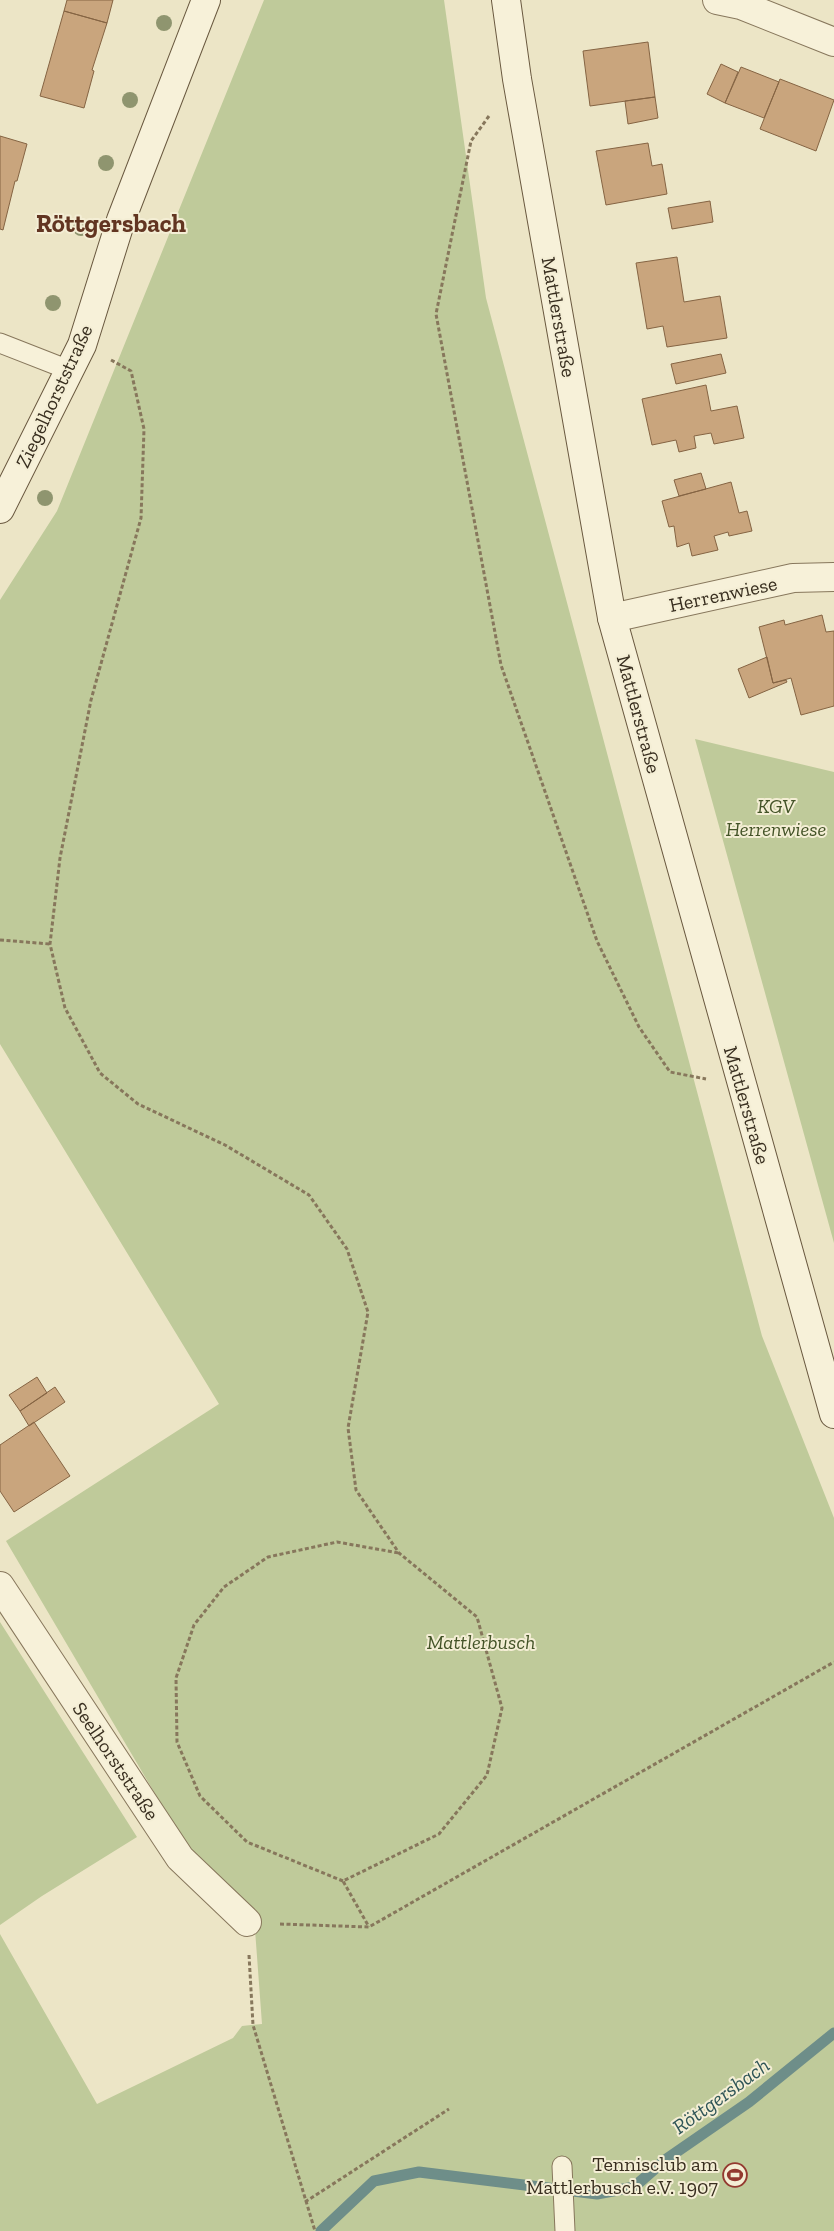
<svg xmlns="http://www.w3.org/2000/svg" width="834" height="2231" font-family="'Zilla Slab',serif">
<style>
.green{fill:#bfca9a}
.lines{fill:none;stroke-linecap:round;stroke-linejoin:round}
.stream{stroke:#6e8e89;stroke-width:11}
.building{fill:#c9a57d;stroke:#856443}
.lane-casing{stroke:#87775c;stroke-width:21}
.street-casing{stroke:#87775c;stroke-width:30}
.secondary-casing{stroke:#69583f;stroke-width:30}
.path{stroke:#87775c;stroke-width:3;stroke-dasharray:4 2.5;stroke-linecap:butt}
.lane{stroke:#f7f1d9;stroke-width:19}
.street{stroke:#f7f1d9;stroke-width:28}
.secondary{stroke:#f7f1d9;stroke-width:28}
.tree{fill:#8f956f}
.labels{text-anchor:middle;stroke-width:4;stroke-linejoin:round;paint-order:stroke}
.street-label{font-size:20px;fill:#382e1f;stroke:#f4eed5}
.park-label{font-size:20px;font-style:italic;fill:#435327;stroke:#f4eed5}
.poi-label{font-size:20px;fill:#382e1f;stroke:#f4eed5;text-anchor:end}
.water-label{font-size:21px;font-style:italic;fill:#2f5557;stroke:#f4eed5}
.district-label{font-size:25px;font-weight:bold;fill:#623521;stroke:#f4eed5}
</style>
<rect width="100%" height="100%" fill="#ece5c6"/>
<path class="green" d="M264 0H444L486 298 762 1336 834 1518V2231H0V1934L97 2104 233 2038 242 2026 262 2024 254 1916 187 1848 6 1541 219 1404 0 1044V600L57 511Z
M695 739 834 772V1243Z
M0 1622 137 1837 42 1896 0 1925Z"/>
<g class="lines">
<path class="stream" d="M321 2231 374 2181 419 2172 597 2194 634 2187 665 2160 749 2102 834 2033"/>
</g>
<path class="building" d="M67 0H113L107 23 64 11Z
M64 11 107 23 92 70 94 71 84 108 40 96Z
M648 42 655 97 590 106 583 51Z
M721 64 738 72 725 103 707 94Z
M741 67 779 82 764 118 725 103Z
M780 79 834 100 816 151 760 129Z
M655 97 658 118 628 124 625 101Z
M0 136 27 144 17 181H15L3 230 0 229Z
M648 143 652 166 662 164 667 194 606 205 596 151Z
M710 201 713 222 672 229 668 208Z
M677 257 684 302 720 296 727 338 667 347 663 326 647 329 636 263Z
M721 354 726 373 676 384 671 364Z
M706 385 711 411 737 406 744 438 714 444 711 433 694 436 696 448 679 452 676 440 652 445 642 399Z
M701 473 706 489 679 496 674 480Z
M731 482 739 513 747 511 752 531 729 536 728 532 714 536 718 550 692 556 689 543 677 547 674 526 669 527 662 501Z
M822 615 826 632 834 631V706L801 715 791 678 773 683 759 627 784 620 785 625Z
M767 657 773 683 786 680 787 682 749 698 738 669Z
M37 1377 47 1393 20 1411 9 1395Z
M55 1387 65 1402 29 1426 20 1411Z
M34 1422 70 1476 14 1512 0 1491V1445Z"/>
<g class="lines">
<g class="lane-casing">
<path id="lane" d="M0 343 69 370
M562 2166 565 2231"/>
</g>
<g class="street-casing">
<path id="street" d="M717 0 741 5 834 42
M612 618 793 578 834 577
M0 1586 180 1858 247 1922"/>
</g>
<g class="secondary-casing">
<path id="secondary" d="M506 0 517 79 612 618 834 1414
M0 509 82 345 121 220 206 0"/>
</g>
<path class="path" d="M489 116 471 141 436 314 501 665 597 941 639 1027 670 1072 706 1079
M111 360 131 371 144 429 141 518 91 700 60 858 50 944 65 1008 100 1073 138 1104 225 1145 309 1195 347 1249 368 1312 348 1428 356 1490 399 1553 477 1617 502 1708 487 1775 439 1834 343 1881 369 1927
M0 940 50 944
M343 1881 247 1842 200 1796 177 1742 176 1678 194 1625 224 1587 268 1557 337 1542 399 1553
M280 1924 369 1927 834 1662
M249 1955 253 2025 315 2231
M305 2202 449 2109"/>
<use href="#lane" class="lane"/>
<use href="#street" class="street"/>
<use href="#secondary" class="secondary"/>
</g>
<g class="tree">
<circle cx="164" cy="23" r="8"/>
<circle cx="130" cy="100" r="8"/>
<circle cx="106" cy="163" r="8"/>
<circle cx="81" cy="228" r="8"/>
<circle cx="53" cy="303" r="8"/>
<circle cx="45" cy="498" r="8"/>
</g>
<defs>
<g id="stadium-ring" transform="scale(1.25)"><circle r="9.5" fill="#f4eed5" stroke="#93392f" stroke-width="1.5"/><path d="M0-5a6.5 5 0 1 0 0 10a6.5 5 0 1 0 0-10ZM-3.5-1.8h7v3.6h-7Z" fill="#93392f"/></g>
</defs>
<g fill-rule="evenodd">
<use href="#stadium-ring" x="735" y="2175"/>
</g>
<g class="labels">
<g class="street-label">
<text transform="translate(559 317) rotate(80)" y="7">Mattlerstraße</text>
<text transform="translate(54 396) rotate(-65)" y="7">Ziegelhorststraße</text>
<text transform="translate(723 594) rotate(-12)" y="7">Herrenwiese</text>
<text transform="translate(639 714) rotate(75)" y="7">Mattlerstraße</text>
<text transform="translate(747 1105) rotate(74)" y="7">Mattlerstraße</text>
<text transform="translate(116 1761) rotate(56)" y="7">Seelhorststraße</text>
</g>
<g class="park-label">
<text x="776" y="813">KGV<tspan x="776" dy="23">Herrenwiese</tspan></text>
<text x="481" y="1649">Mattlerbusch</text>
</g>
<g class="poi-label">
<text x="718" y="2171">Tennisclub am<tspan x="718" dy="23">Mattlerbusch e.V. 1907</tspan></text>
</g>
<g class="water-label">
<text transform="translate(721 2096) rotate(-36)" y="7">Röttgersbach</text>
</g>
<g class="district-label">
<text x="111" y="232">Röttgersbach</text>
</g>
</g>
</svg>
